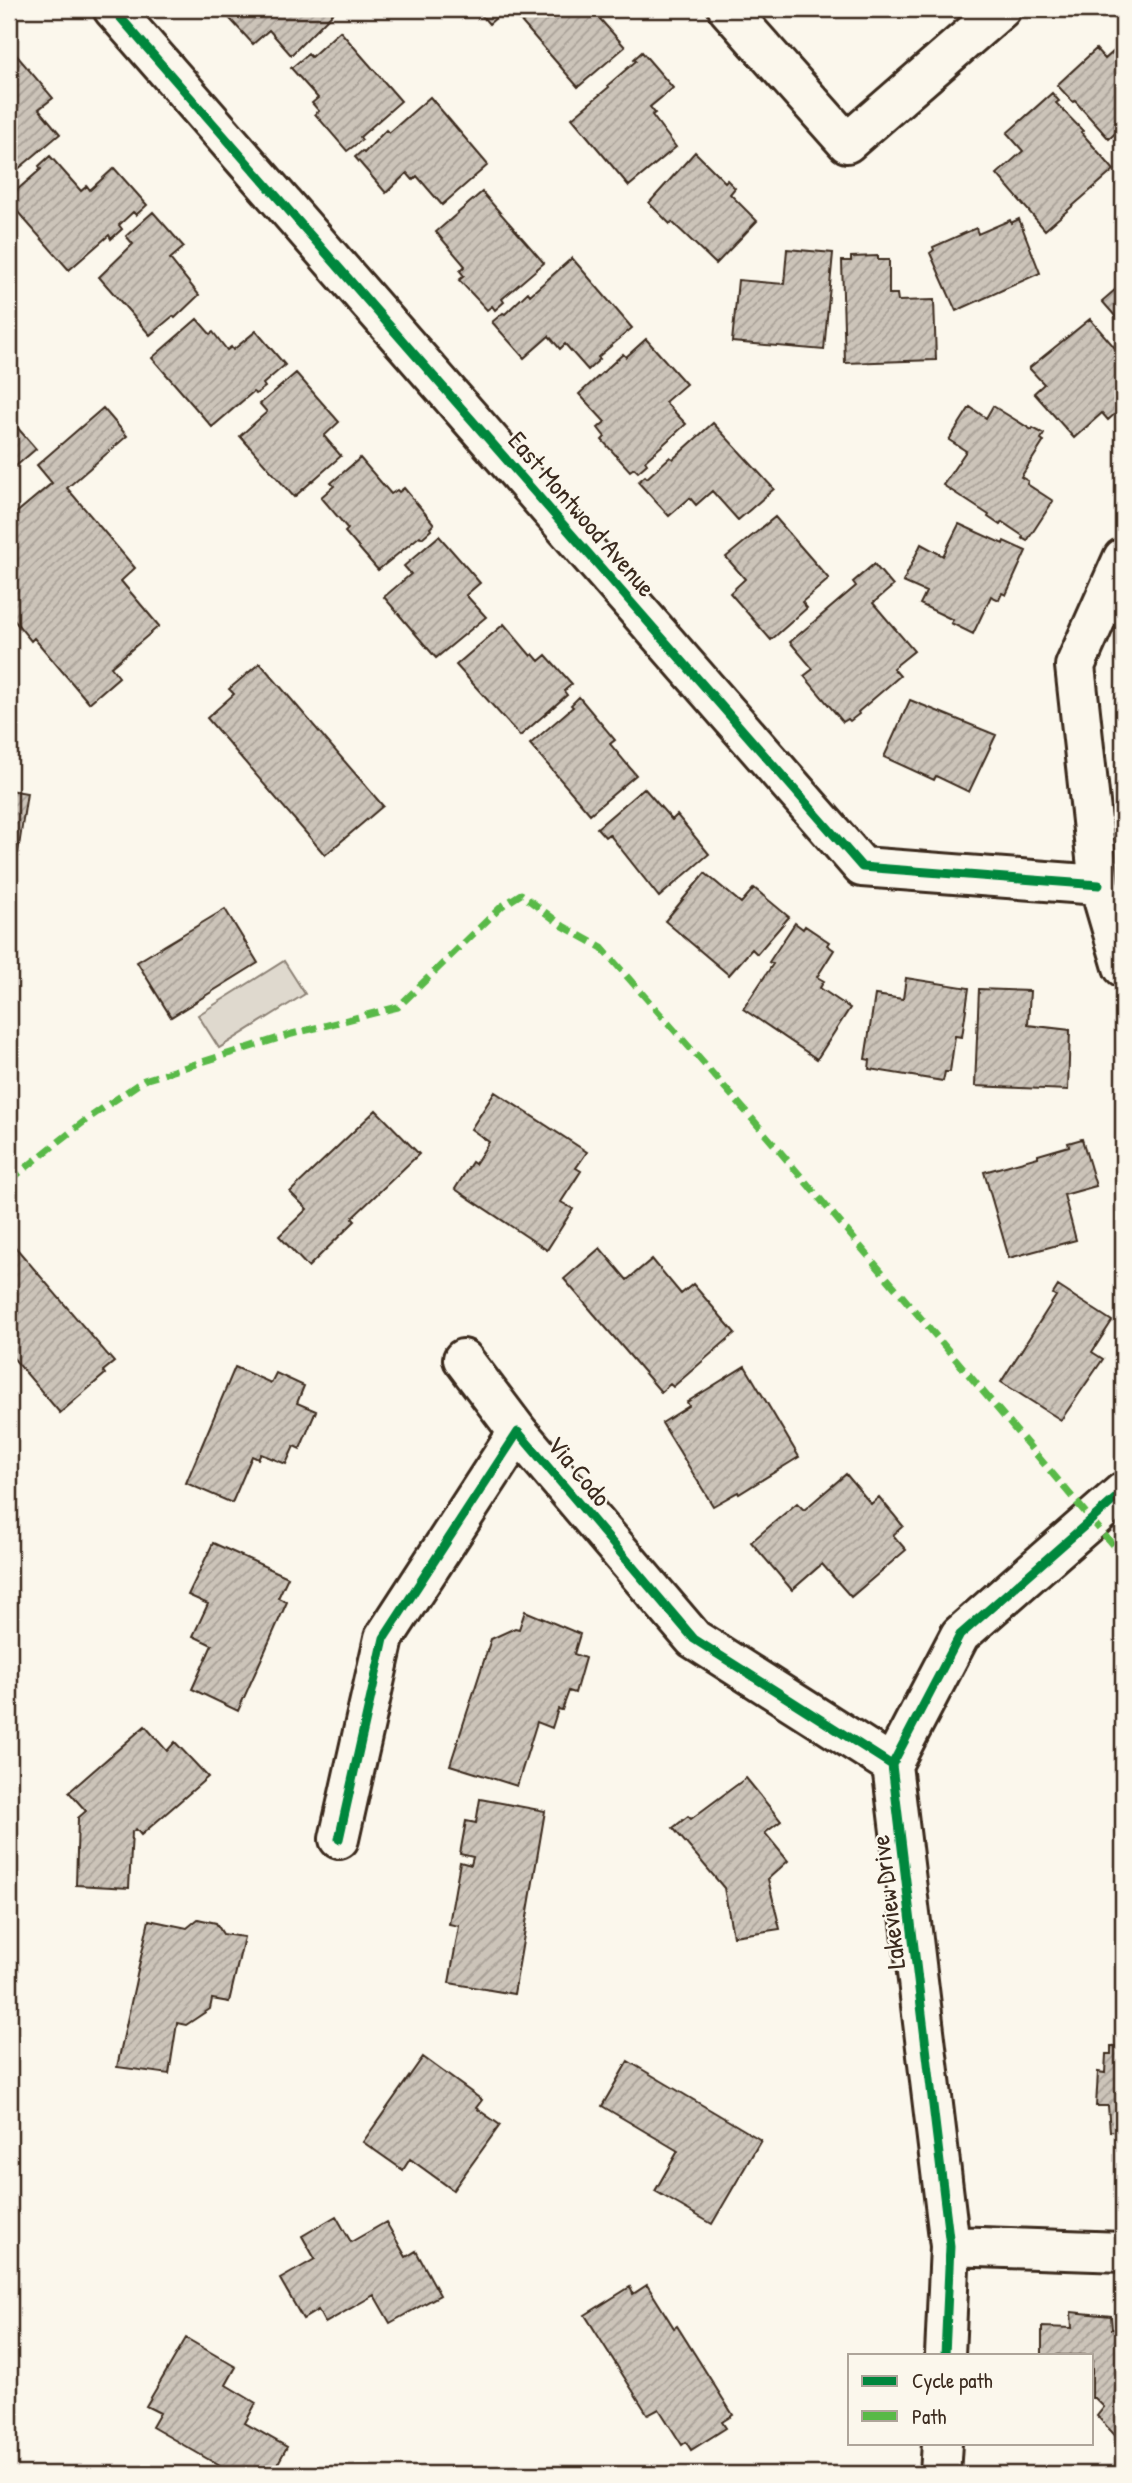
<svg xmlns="http://www.w3.org/2000/svg" width="1132" height="2483" font-family="'Patrick Hand',sans-serif">
<style>
.green{fill:#dfd9ce;stroke:#8d8276;stroke-width:2}
.building{fill:url(#building-hatch);stroke:#3b2a1e;stroke-width:2}
.lines{fill:none;stroke-linecap:round;stroke-linejoin:round}
.minor-casing{stroke:#3b2a1e;stroke-width:44}
.minor{stroke:#fbf7ec;stroke-width:38}
.quiet{stroke:#58b947;stroke-width:7;stroke-dasharray:14 7;stroke-linecap:butt}
.cycleway-casing{stroke:#fbf7ec;stroke-width:13}
.cycleway{stroke:#00873e;stroke-width:9}
.labels{text-anchor:middle;stroke-width:5;stroke-linejoin:round;paint-order:stroke}
.street-label{font-size:26px;fill:#3b2a1e;stroke:#fbf7ec}
</style>
<defs>
<pattern id="building-hatch" width="6" height="6" patternUnits="userSpaceOnUse" patternTransform="scale(1.75)"><rect width="6" height="6" fill="#ccc4b9"/><path d="M-1 1l2-2M0 6l6-6M5 7l2-2" fill="none" stroke="#a79f96"/></pattern>
</defs>
<rect width="100%" height="100%" fill="#fbf7ec"/>
<filter id="ink" filterUnits="userSpaceOnUse"><feTurbulence type="fractalNoise" baseFrequency=".0143" numOctaves="2"/><feDisplacementMap in="SourceGraphic" scale="14" xChannelSelector="R" yChannelSelector="G"/><feConvolveMatrix kernelMatrix="1 2 1 2 8 2 1 2 1" color-interpolation-filters="sRGB"/></filter>
<g filter="url(#ink)">
<path class="green" d="M284 961 305 994 219 1048 198 1015Z"/>
<path class="building" d="M221 9H333L335 11 291 55 269 30 253 44Z
M476 9H506L489 24Z
M530 9H601L605 14 600 19 625 47 578 87 519 19Z
M340 31 401 101 360 137 362 140 347 151 315 114 319 111 312 103 318 98 291 68 308 54 311 57Z
M1123 43V126L1109 139 1075 101 1073 102 1057 85 1096 49 1105 59Z
M12 50 53 98 39 109 60 134 11 175 9 172V52Z
M642 52 673 88 650 107 655 113 652 115 676 147 629 186 572 118 609 87 608 85 636 61 634 59Z
M1052 93 1059 101 1056 103 1083 131 1081 132 1114 170 1045 230 997 174 1023 151 1007 133Z
M430 97 488 165 442 205 417 176 413 180 407 173 386 193 355 157 362 151 364 153 386 130 389 133Z
M695 152 725 182 727 180 735 188 730 194 757 221 716 264 672 222 670 224 649 203Z
M50 156 81 191 87 186 90 190 114 168 147 205 136 215 133 212 119 225 122 229 111 239 109 235 69 270 9 202V197L41 169 39 166Z
M482 192 544 263 502 299 504 302 495 310 492 306 487 310 459 280 464 276 460 271 465 266 436 232Z
M153 212 184 247 170 259 199 295 175 318 173 316 150 335 99 277 133 244 126 236Z
M1019 219 1040 273 956 311 930 253 934 250 933 247 976 228 978 234 1010 220 1011 223Z
M787 249 833 253 824 350 732 342 738 280 784 284Z
M878 256V260H889V294H897L898 301 934 300 936 360 845 363 842 261H851V257Z
M572 258 632 328 598 357 600 359 588 370 565 344 560 349 549 336 524 358 492 322 503 313 505 314 528 292 530 295Z
M1123 283V325L1102 301Z
M197 319 210 334 213 332 227 350 231 347 233 350 256 331 285 365 263 384 265 387 256 394 253 392 212 427 152 358Z
M1090 319 1123 357V412L1120 415 1117 412 1108 420 1102 413 1074 438 1034 393 1044 384 1029 368Z
M646 339 686 384 665 402 686 424 645 461 647 464 638 472 634 468 630 471 602 440 605 437 598 428 605 422 579 394 623 354 626 357Z
M296 373 339 422 324 436 341 456 294 497 240 436 267 412 260 404Z
M993 406 1032 430 1033 428 1044 434 1041 439 1044 441 1021 477 1028 481 1027 484 1053 501 1027 541 1022 538 1023 536 1002 522 1000 525 988 517 989 515 943 485 966 451 949 440 970 407 986 418Z
M103 408 127 436 67 488 135 568 121 581 159 626 111 667 119 677 89 703 34 638 31 641 9 614V519L52 483 37 465Z
M9 418 36 449 9 472Z
M713 423 774 489 738 520 712 491 696 505 690 498 669 516 638 482 645 476 647 478 670 457 673 459Z
M360 458 391 494 397 490 399 492 404 488 434 524 430 528 431 530 422 538 420 536 378 570 345 532 348 529 321 497 334 486 331 483Z
M775 517 829 579 802 602 807 608 771 640 730 593 745 579 726 557Z
M959 524 1003 544 1004 541 1026 551 1006 595 1002 593 999 600 991 596 973 634 951 623 953 620 920 604 926 592 903 582 921 544 943 556Z
M439 536 480 583 466 595 486 617 436 658 384 597 411 574 404 566Z
M874 564 893 586 873 603 914 651 893 668 900 676 858 712 859 714 850 721 848 719 843 722 804 676 813 669 790 642 856 586 853 582Z
M504 624 531 656 533 654 539 661 546 655 572 684 564 691 567 695 520 736 456 665Z
M260 663 383 806 325 855 207 718 234 694 229 689Z
M579 697 615 740 610 744 636 775 590 814 530 744 573 707 571 705Z
M910 700 996 735 969 792 936 776 934 780 884 757Z
M644 788 672 820 677 815 709 854 659 897 609 834 605 837 597 828Z
M9 790 27 793 18 853 9 852Z
M705 873 741 903 754 888 789 917 757 954 752 949 729 975 665 921Z
M225 909 258 963 171 1017 137 962Z
M795 923 803 929 805 926 829 942 827 945 834 950 817 977 824 981 820 988 850 1008 817 1059 743 1009 773 964 769 962Z
M906 978 969 988 962 1037 955 1036 950 1072H945L943 1081 869 1069 870 1060 865 1059 875 995 903 999Z
M979 989 1030 991 1028 1025 1070 1030 1068 1090 975 1086Z
M495 1092 587 1152 576 1168 581 1171 561 1202 573 1209 547 1250 455 1189 472 1162 475 1164 489 1142 471 1129Z
M376 1110 419 1154 352 1218 355 1221 308 1267 279 1236 307 1209 290 1192Z
M1082 1139 1096 1186 1064 1195 1076 1240 1009 1258 984 1172 1038 1157V1155L1069 1146 1068 1143Z
M11 1242 114 1362 103 1371 105 1374 60 1413 9 1353V1244Z
M600 1248 627 1280 652 1259 681 1294 693 1284 735 1333 673 1387 670 1384 661 1392 564 1279Z
M1058 1286 1112 1321 1092 1352 1103 1359 1061 1420 1001 1382 1056 1296 1053 1294Z
M745 1366 799 1457 739 1494 738 1492 713 1506 662 1423 689 1406 687 1402Z
M235 1367 271 1383 276 1373 304 1386 297 1403 316 1411 300 1449 294 1446 286 1464 261 1454 258 1459 252 1456 232 1503 186 1483Z
M846 1474 871 1504 879 1497 903 1526 893 1535 906 1550 851 1597 822 1564 792 1590 751 1542 797 1503 804 1510Z
M213 1543 288 1577 278 1598 287 1602 238 1711 192 1689 212 1645 193 1636 208 1604 188 1595Z
M525 1611 580 1634 574 1654 585 1658 575 1693 569 1691 562 1710 558 1709 552 1728 537 1722 517 1786 450 1765 491 1639 515 1628 519 1629Z
M145 1726 167 1751 175 1742 208 1777 141 1835 136 1829 132 1832 129 1888 76 1885 78 1818 86 1811 69 1792Z
M746 1778 781 1821 765 1833 788 1861 768 1879 780 1929 733 1936 724 1888 673 1828 688 1816 691 1819Z
M480 1799 545 1811 514 1994 449 1983 459 1926 449 1924 460 1862 471 1865 473 1857 460 1854 466 1821 476 1823Z
M198 1919 216 1923 223 1934 244 1937 229 2002 212 1999 210 2009 186 2025 177 2023 169 2074 117 2067 149 1920 187 1928Z
M1111 2046H1123V2132L1110 2131 1108 2106H1096L1098 2072 1105 2073 1106 2054H1111Z
M423 2057 482 2100 476 2108 500 2125 453 2190 410 2159 403 2170 363 2142Z
M628 2061 761 2140 712 2224 655 2191 678 2151 602 2106Z
M336 2216 351 2242 386 2222 406 2257 416 2251 440 2295 390 2323 374 2295 325 2323 318 2310 303 2319 280 2279 315 2259 302 2236Z
M647 2285 674 2328 677 2326 733 2415 722 2422 726 2428 691 2450 686 2442 682 2445 659 2409 648 2415 585 2315 630 2287 633 2294Z
M1071 2312 1111 2316 1112 2329 1123 2330V2444L1097 2416 1104 2407 1095 2398H1092V2355H1042V2327L1072 2328Z
M186 2338 236 2367 226 2385 256 2403 245 2423 287 2447 272 2474H234L152 2427 160 2413 146 2406Z"/>
<g class="lines">
<g class="minor-casing">
<path id="minor" d="M113 9 862 867 1099 885
M728 9 847 143 1001 9
M1123 558 1075 666 1099 885 1123 967
M463 1359 518 1432
M339 1839 384 1638 518 1432 694 1639 892 1765
M950 2246 1123 2252
M945 2355 950 2246 892 1765 960 1635 1123 1492
M940 2474 942 2443"/>
</g>
<use href="#minor" class="minor"/>
<path class="quiet" d="M9 1181 86 1120 144 1080 292 1034 398 1007 502 906 521 894 563 926 602 948 749 1115 1123 1557"/>
<g class="cycleway-casing">
<path id="cycleway" d="M113 9 862 867 1099 885
M339 1839 384 1638 518 1432 694 1639 892 1765
M945 2355 950 2246 892 1765 960 1635 1123 1492"/>
</g>
<use href="#cycleway" class="cycleway"/>
</g>
</g>
<g class="labels">
<g class="street-label">
<text transform="translate(582 514) rotate(49)" y="9">East Montwood Avenue</text>
<text transform="translate(579 1471) rotate(50)" y="9">Via Codo</text>
<text transform="translate(888 1902) rotate(-97)" y="9">Lakeview Drive</text>
</g>
</g>
<rect width="1132" height="2483" fill="none" stroke="#fbf7ec" stroke-width="35"/>
<rect x="18" y="18" width="1097" height="2448" fill="none" stroke="#3b2a1e" stroke-width="2.5" filter="url(#ink)"/>
<rect x="848" y="2354" width="245" height="91" fill="#fbf7ec" stroke="#aea59a" stroke-width="2"/>
<rect x="862" y="2376" width="35" height="10" fill="#00873e" stroke="#aea59a" stroke-width="2"/>
<text x="912" y="2388" font-size="21" fill="#3b2a1e">Cycle path</text>
<rect x="862" y="2411" width="35" height="10" fill="#58b947" stroke="#aea59a" stroke-width="2"/>
<text x="912" y="2424" font-size="21" fill="#3b2a1e">Path</text>
</svg>
